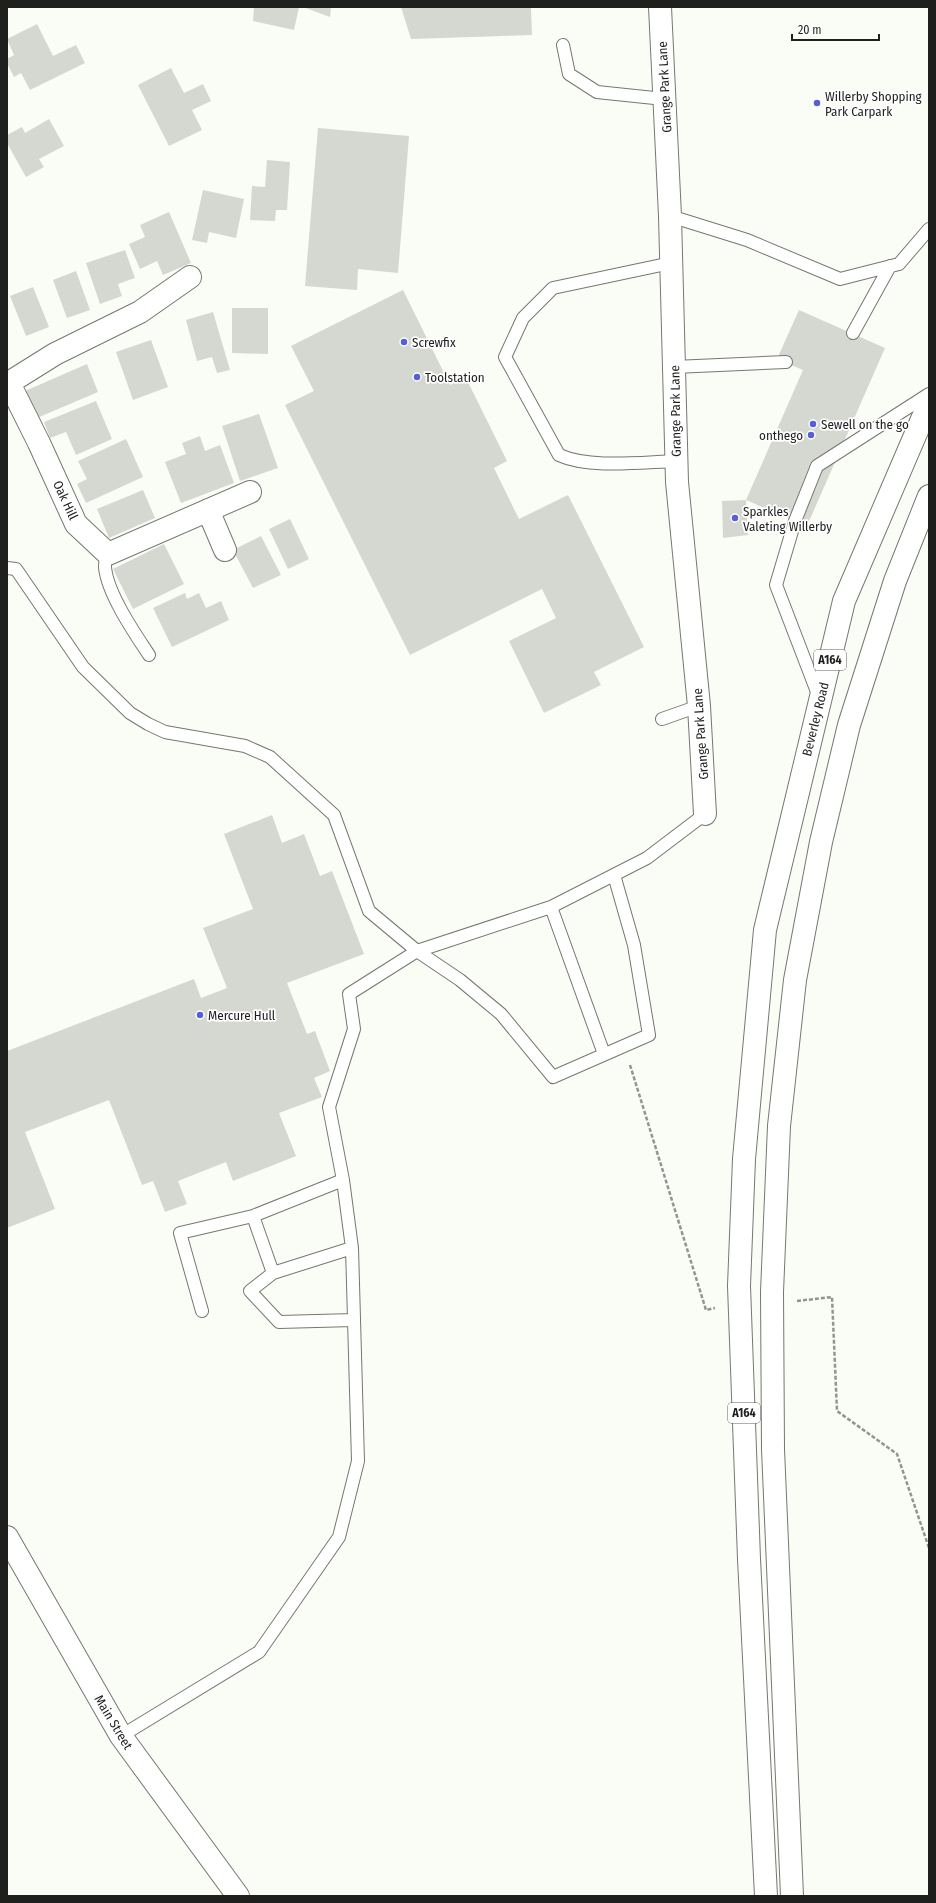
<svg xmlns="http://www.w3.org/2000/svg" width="936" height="1903" font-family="'Fira Sans Condensed',sans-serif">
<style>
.building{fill:#d5d8d0}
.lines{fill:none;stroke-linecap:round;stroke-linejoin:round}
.lane-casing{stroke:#757871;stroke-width:14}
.street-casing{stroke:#757871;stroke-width:24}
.highway-casing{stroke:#757871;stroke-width:24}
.path{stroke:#939590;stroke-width:2.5;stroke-dasharray:4 2;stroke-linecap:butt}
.lane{stroke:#fff;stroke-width:12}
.street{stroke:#fff;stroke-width:22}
.highway{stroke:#fff;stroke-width:22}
.poi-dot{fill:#585ed5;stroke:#fff;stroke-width:1.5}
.labels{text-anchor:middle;stroke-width:3.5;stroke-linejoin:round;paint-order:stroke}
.shield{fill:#fff;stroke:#626362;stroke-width:1}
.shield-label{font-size:12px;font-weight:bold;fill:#1f201e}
.street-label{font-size:13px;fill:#1f201e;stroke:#fff}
.poi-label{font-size:13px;fill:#1f201e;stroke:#fff;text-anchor:start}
</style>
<rect width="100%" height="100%" fill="#fafdf5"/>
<path class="building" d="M254 7H299L294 30 253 21Z
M303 7H331L330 17Z
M401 7H531L532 35 411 39Z
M37 24 53 56 76 45 85 63 30 90 21 73 14 77 7 63V59L14 55 7 39Z
M171 68 184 93 203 84 211 101 192 110 202 130 169 146 138 85Z
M49 119 64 146 39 159 44 167 26 177 7 143V135L22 127 25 133Z
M318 128 409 136 398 273 358 269 357 290 305 286Z
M267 160 290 162 287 210H276L275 221 250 220 252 186 265 187Z
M203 190 244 199 236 238 209 232 207 243 192 240Z
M169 212 191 263 163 275 157 261 140 269 129 244 145 237 140 225Z
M125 250 135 278 118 284 122 296 100 304 86 263Z
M76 271 90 310 67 318 53 280Z
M33 287 49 327 26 336 10 296Z
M403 290 450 385 466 378 507 461 494 468 519 519 568 495 644 647 594 672 601 685 544 713 509 641 556 618 542 589 410 655 285 405 314 391 291 346Z
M232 308H268V354L232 353Z
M799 310 885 348 807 526 746 500 748 535 723 538 722 501 746 500 803 370 777 359Z
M213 312 230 370 217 373 212 357 197 361 186 320Z
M151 340 168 387 133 400 116 352Z
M87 364 98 392 37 418 25 391Z
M96 401 112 439 76 455 66 432 50 438 44 422Z
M259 414 278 468 240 481 222 426Z
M200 436 205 451 220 445 234 483 181 503 165 462 186 454 182 443Z
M126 439 143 477 86 503 77 484 87 479 78 461Z
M143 490 155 518 109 538 97 509Z
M290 519 309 559 288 569 269 529Z
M261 536 281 575 253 588 233 550Z
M164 544 184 584 133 609 113 569Z
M185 593 187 599 199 593 206 608 221 601 229 620 172 647 153 608Z
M272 815 282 843 304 834 320 876 332 871 364 954 287 983 307 1034 315 1031 330 1071 314 1078 322 1097 279 1113 296 1156 233 1181 226 1162 178 1181 187 1204 165 1212 153 1181 142 1185 109 1100 25 1132 55 1209 7 1228V1051L194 979 201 998 227 988 203 928 253 909 224 834Z"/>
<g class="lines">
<g class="lane-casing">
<path id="lane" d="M563 45 569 74 597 92 664 99
M670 216 747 240 840 279 899 264 929 229
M671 263 553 288 523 318 505 357 559 455C590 469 642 462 677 461
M853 333 890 266
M674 367 786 362
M107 552C106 557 105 562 105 567 107 593 135 634 149 655
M7 568 16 569 83 667 130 713 148 724 165 732 245 746 270 757 334 815 369 911 417 951 460 980 501 1014 553 1077 649 1035 634 945 614 875
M819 697 776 585 795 521 817 466 929 394
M662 719 699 706
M551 907 604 1054
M253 1216 273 1273
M352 1248 273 1273 250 1291 279 1322 354 1320
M202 1311 180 1233 253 1216 343 1180
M121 1736 259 1652 339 1537 358 1461 352 1248 343 1180 329 1107 354 1029 349 994 417 951 551 907 647 858 705 814"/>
</g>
<g class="street-casing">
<path id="street" d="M660 7 670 216 677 482 699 706 705 814
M9 383 39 443 76 524 108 554 250 492
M7 384 55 354 140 312 190 277
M208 510 225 550
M7 1537 121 1736 238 1896"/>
</g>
<g class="highway-casing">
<path id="highway" d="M766 1896 749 1559 739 1286 744 1159 765 930 844 601 929 403
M792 1896 773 1449 772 1292 779 1126 795 980 821 842 849 725 895 581 929 496"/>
</g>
<path class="path" d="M630 1065 706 1310 715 1308
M797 1301 832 1297 837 1411 897 1454 929 1548"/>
<use href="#lane" class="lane"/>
<use href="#street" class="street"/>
<use href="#highway" class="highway"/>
</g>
<g class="poi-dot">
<circle cx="817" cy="103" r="4"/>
<circle cx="404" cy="342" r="4"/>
<circle cx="417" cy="377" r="4"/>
<circle cx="813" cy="424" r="4"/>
<circle cx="811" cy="435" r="4"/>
<circle cx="735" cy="518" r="4"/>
<circle cx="200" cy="1015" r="4"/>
</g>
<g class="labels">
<g class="shield">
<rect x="814" y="650" width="32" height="20" rx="3"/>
<rect x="728" y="1403" width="32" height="20" rx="3"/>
</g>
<g class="shield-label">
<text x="830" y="664">A164</text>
<text x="744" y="1417">A164</text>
</g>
<g class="street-label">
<text transform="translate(664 87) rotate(-93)" y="5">Grange Park Lane</text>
<text transform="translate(675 411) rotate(-91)" y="5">Grange Park Lane</text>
<text transform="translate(66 500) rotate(65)" y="5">Oak Hill</text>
<text transform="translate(815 719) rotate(-76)" y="5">Beverley Road</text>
<text transform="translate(700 734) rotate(-94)" y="5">Grange Park Lane</text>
<text transform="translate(114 1722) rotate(59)" y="5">Main Street</text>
</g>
<g class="poi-label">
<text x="825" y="101">Willerby Shopping<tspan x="825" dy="15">Park Carpark</tspan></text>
<text x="412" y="347">Screwfix</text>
<text x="425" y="382">Toolstation</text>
<text x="821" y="429">Sewell on the go</text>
<text x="803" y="440" text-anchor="end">onthego</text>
<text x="743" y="516">Sparkles<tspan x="743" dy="15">Valeting Willerby</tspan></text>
<text x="208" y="1020">Mercure Hull</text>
</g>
</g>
<rect width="936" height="1903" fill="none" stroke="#1f201e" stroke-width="16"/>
<path d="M792 34v6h87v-6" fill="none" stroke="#1f201e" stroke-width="2"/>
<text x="798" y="34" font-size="12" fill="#1f201e" stroke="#ffffff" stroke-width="3" paint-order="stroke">20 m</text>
</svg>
